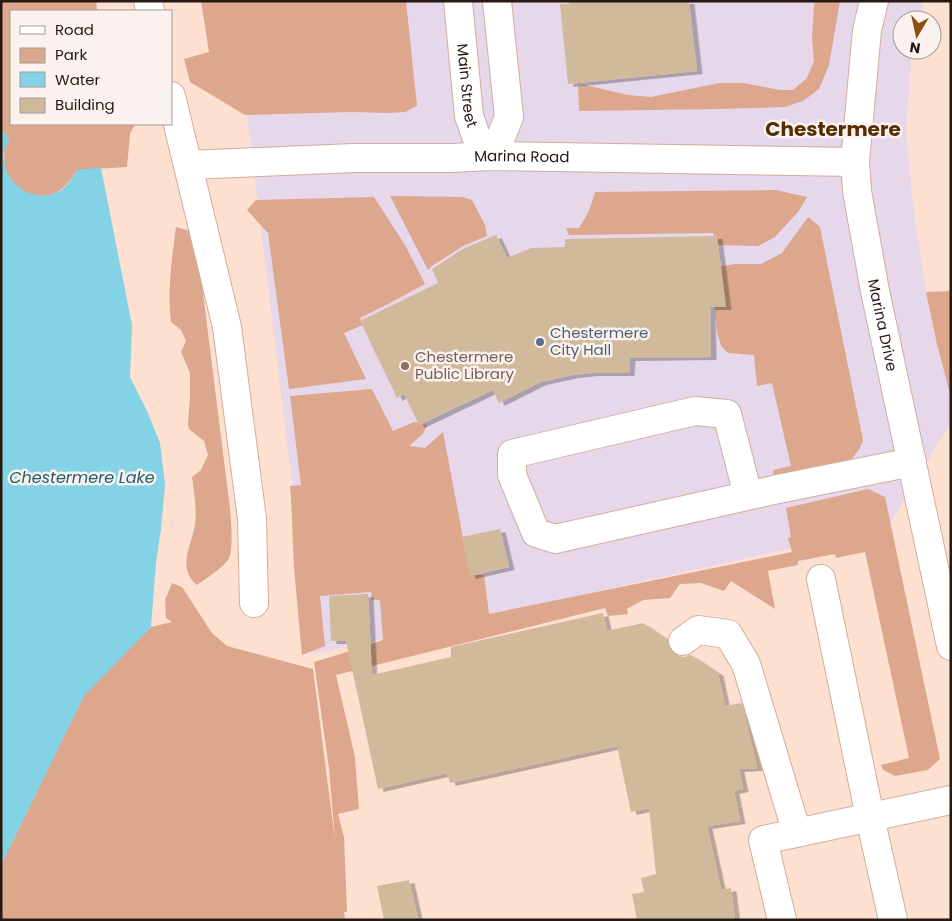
<svg xmlns="http://www.w3.org/2000/svg" width="952" height="921" font-family="Poppins,sans-serif">
<style>
.commercial{fill:#e6d7ea}
.green{fill:#dca78c}
.water{fill:#83d2e6}
.building{fill:#d1ba9c;filter:url(#shadow)}
.lines{fill:none;stroke-linecap:round;stroke-linejoin:round}
.minor-casing{stroke:#d1ad9b;stroke-width:30}
.minor{stroke:#fff;stroke-width:28}
.service-dot{fill:#5c6f8a;stroke:#faf2ee;stroke-width:2}
.education-dot{fill:#8d6e63;stroke:#faf2ee;stroke-width:2}
.labels{text-anchor:middle;stroke-width:5;stroke-linejoin:round;paint-order:stroke}
.street-label{font-size:15px;fill:#261912;stroke:#faf2ee}
.service-label{font-size:15px;fill:#4e5e75;stroke:#faf2ee;text-anchor:start}
.education-label{font-size:15px;fill:#785e54;stroke:#faf2ee;text-anchor:start}
.water-label{font-size:16px;font-style:italic;fill:#20606e;stroke:#faf2ee}
.district-label{font-size:20px;font-weight:bold;fill:#552d00;stroke:#faf2ee}
</style>
<defs>
<filter id="shadow"><feDropShadow dx="5.5" dy="3" stdDeviation="0" flood-color="#0004"/></filter>
</defs>
<rect width="100%" height="100%" fill="#fee0d1"/>
<path class="commercial" d="M233 1H924L920 20H902V50H912L906 130 913 205 926 292 951 342V422L888 527 313 654Z"/>
<path class="green" d="M1 1H96L97 11H11V124H135L130 134 127 167 77 170C68 185 58 197 39 196 25 195 12 186 6 173 3 164 5 156 4 147 3 140 2 134 1 128 0 115 1 102 1 89 1 60 1 31 1 1Z
M201 1H406L417 106 405 112 387 113 352 112 245 115 190 82 184 59 209 52Z
M815 1H840L829 65 819 89 803 101 785 107 718 109 579 111 578 86 585 85 628 95 651 97 719 83H744L780 90H793L807 78 814 61 812 40 814 6Z
M776 190 807 197 798 212 775 237 758 246 716 245 713 233 569 235 566 228H579L589 211 595 192Z
M390 196 463 197 472 200 485 225 487 236 463 246 432 266 428 270Z
M374 197 405 245 425 284 388 304 360 318 363 325 344 333 366 379 289 389 268 233 247 210 256 200Z
M808 217 820 227 863 440 860 448 851 460 775 481 773 470 791 466 772 383 757 386 754 355 728 353 721 346 717 332 711 268 735 264H761L782 253Z
M176 227 190 231 199 261 228 493C230 506 235 550 228 560 220 570 208 577 197 585 176 568 192 545 195 524 197 511 194 491 192 477L201 470 208 455 204 441 189 429 188 424 190 397V373L181 352 186 341 181 330 171 322C167 291 172 258 176 227Z
M951 291V397L937 344 926 292Z
M372 389 393 431 414 422 427 425 423 434 409 446 425 448 443 432 470 575H484L489 614 792 552 788 538 791 537 786 508 868 489 885 497 940 759 928 770 895 776 883 770 881 765 909 758 865 552 836 558 835 554 798 561V565L768 571 775 609 731 581 724 591 701 583 680 584 670 598 643 600 627 609 628 614 608 616 605 608 336 675 355 757 359 809 338 814 344 837 347 912H344L345 920H1V865L84 695 151 627 172 622 166 618 165 600 172 583 182 587 212 633 227 646 313 669 335 840 329 768 314 662 360 648 383 640 380 600H372L371 592 320 596 325 646 302 655 294 568 291 498 290 486 301 485 290 396Z"/>
<path class="water" d="M1 128 10 140C8 143 5 147 4 151 0 182 33 206 60 191 68 186 73 177 77 170L101 168 132 325 130 377 147 411 160 443 165 485 161 529 156 563 151 627 84 696 1 865Z"/>
<path class="building" d="M569 1H689L697 71 568 84 560 4H569Z
M496 235 507 258 531 248 565 247V239L717 236 726 307H710L711 357 630 358 629 373H593L573 375 541 382 499 403 493 390 419 425 404 394 397 398 360 321 438 283 432 269 463 249Z
M500 529 509 567 470 576 462 537Z
M368 594 372 675 451 657V647L603 613 607 631 643 623 668 640V643L670 650 676 655 684 657 690 655 693 656 718 673 725 706 742 703 757 768 739 769 743 789 734 791 740 821 707 826 721 890 731 888 735 920H637L632 894 644 892 641 878 656 874 649 808 631 812 617 746 450 783 447 773 378 789 346 641H331L329 596Z
M409 880 418 920H384L377 886Z"/>
<g class="lines">
<g class="minor-casing">
<g id="minor">
<path d="M148 1 150 11"/>
<path id="s1" d="M458 1 469 116 476 136 491 156 501 137 509 117 497 1"/>
<path id="s2" d="M874 1 867 30 855 162 857 191 875 291 951 646"/>
<path d="M171 96 227 327 252 519 254 603"/>
<path id="s3" d="M188 165 354 158H452L491 156 855 162"/>
<path d="M748 495 727 414 695 411 512 454V475L536 533 555 539 778 489 912 462"/>
<path d="M821 579 870 817 893 920"/>
<path d="M683 641 698 630 728 634 746 664 797 833"/>
<path d="M782 920 763 840 951 800"/>
</g>
</g>
<use href="#minor" class="minor"/>
</g>
<circle class="service-dot" cx="540" cy="342" r="5"/>
<circle class="education-dot" cx="405" cy="366" r="5"/>
<g class="labels">
<g class="street-label">
<text dy="5" stroke="none"><textPath href="#s1" startOffset="85">Main Street</textPath></text>
<text dy="5" stroke="none"><textPath href="#s3" startOffset="334">Marina Road</textPath></text>
<text dy="5" stroke="none"><textPath href="#s2" startOffset="328">Marina Drive</textPath></text>
</g>
<g class="service-label">
<text x="550" y="338">Chestermere<tspan x="550" dy="17">City Hall</tspan></text>
</g>
<g class="education-label">
<text x="415" y="362">Chestermere<tspan x="415" dy="17">Public Library</tspan></text>
</g>
<g class="water-label">
<text x="82" y="483">Chestermere Lake</text>
</g>
<g class="district-label">
<text x="833" y="136">Chestermere</text>
</g>
</g>
<rect width="952" height="921" fill="none" stroke="#261912" stroke-width="5"/>
<rect x="10" y="10" width="162" height="115" fill="#faf2ee" stroke="#a59b96"/>
<rect x="20" y="26" width="25" height="8" fill="#ffffff" stroke="#a59b96"/>
<text x="55" y="35" font-size="15" fill="#261912">Road</text>
<rect x="20" y="48" width="25" height="15" fill="#dca78c" stroke="#a59b96"/>
<text x="55" y="60" font-size="15" fill="#261912">Park</text>
<rect x="20" y="72" width="25" height="15" fill="#83d2e6" stroke="#a59b96"/>
<text x="55" y="85" font-size="15" fill="#261912">Water</text>
<rect x="20" y="98" width="25" height="15" fill="#d1ba9c" stroke="#a59b96"/>
<text x="55" y="110" font-size="15" fill="#261912">Building</text>
<g transform="translate(917 35) rotate(189)"><circle r="24" fill="#faf2ee" stroke="#a59b96"/>
<path d="M0-4L9 19L0 12L-9 19Z" fill="#8b500d"/>
<text y="-8" font-size="14" font-weight="bold" text-anchor="middle" fill="#261912">N</text>
</g>
</svg>
